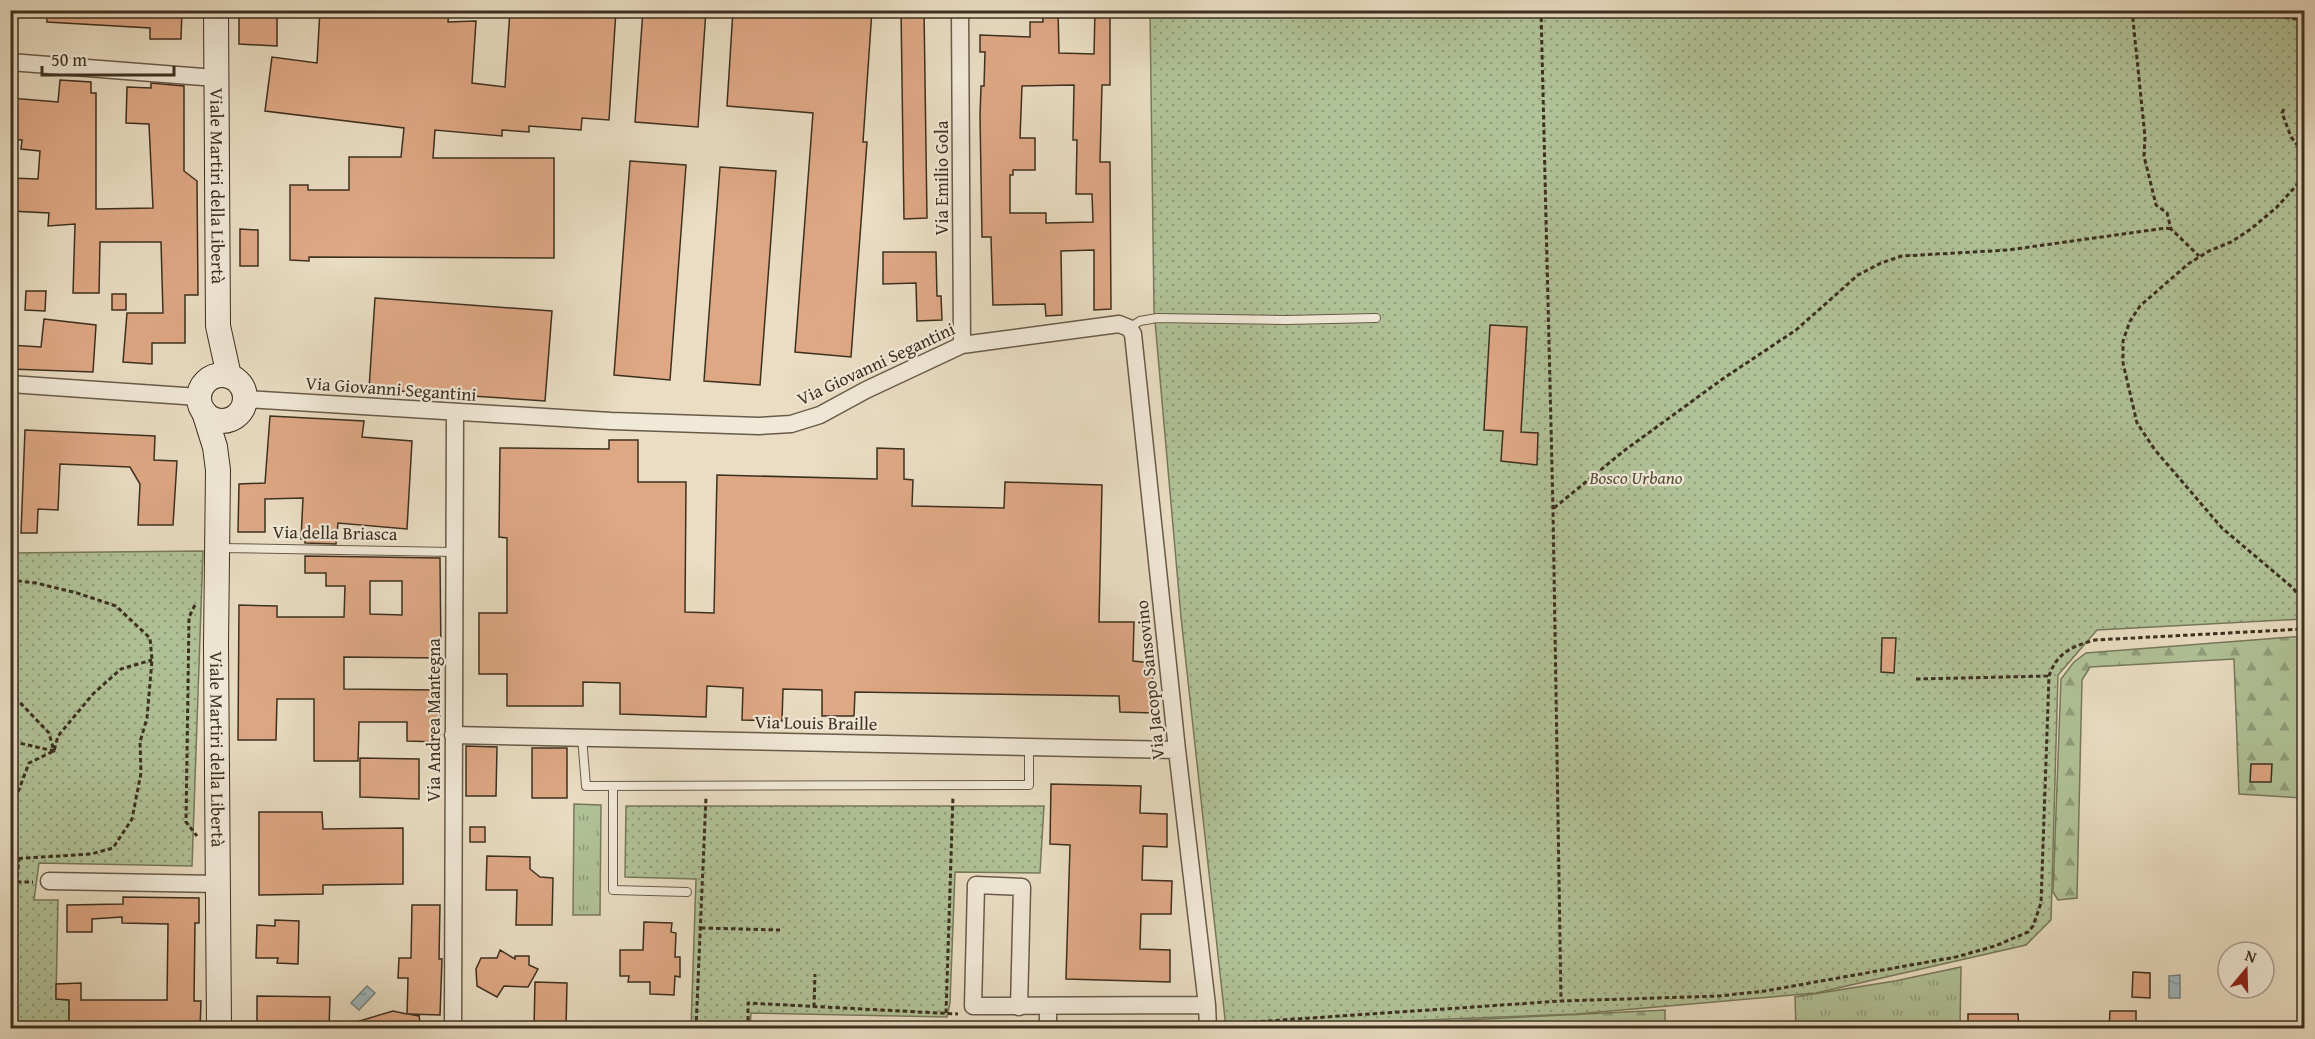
<svg xmlns="http://www.w3.org/2000/svg" width="2315" height="1039" font-family="'Gentium Book Plus',serif">
<style>
.grass{fill:url(#grass-tufts);stroke:#77795c;stroke-width:1.5}
.forest{fill:url(#forest-firs);stroke:#77795c;stroke-width:1.5}
.park{fill:url(#park-dots);stroke:#77795c;stroke-width:1.5}
.water{fill:url(#water-ripples);stroke:#77827f;stroke-width:1.5}
.building{fill:#dfa885;stroke:#3d3020;stroke-width:1.5;fill-rule:evenodd}
.lines{fill:none;stroke-linecap:round;stroke-linejoin:round}
.lane-casing{stroke:#685b49;stroke-width:10}
.street-casing{stroke:#685b49;stroke-width:19}
.secondary-casing{stroke:#3d3020;stroke-width:26}
.path{stroke:#3d3020;stroke-width:3;stroke-dasharray:4.5 3;stroke-linecap:butt}
.lane{stroke:#f1e9d8;stroke-width:8}
.street{stroke:#f1e9d8;stroke-width:16}
.secondary{stroke:#f1e9d8;stroke-width:24}
.labels{text-anchor:middle;stroke-width:4.5;stroke-linejoin:round;paint-order:stroke}
.street-label{font-size:18px;fill:#3d3020;stroke:#f1e9d8}
.park-label{font-size:18px;font-style:italic;fill:#544d38;stroke:#f1e9d8}
</style>
<defs>
<pattern id="grass-tufts" width="24" height="20" patternUnits="userSpaceOnUse" patternTransform="scale(1.5)"><rect width="24" height="20" fill="#b1c298"/><path d="M3 7l-1-3M5 7V3M7 7l1-3M15 17l-1-3M17 17v-4M19 17l1-3" fill="none" stroke="#919e7c"/></pattern>
<pattern id="forest-firs" width="22" height="20" patternUnits="userSpaceOnUse" patternTransform="scale(1.5)"><rect width="22" height="20" fill="#b1c298"/><path d="M5 1l3.5 6h-7zM16 11l3.5 6h-7z" fill="#919e7c"/></pattern>
<pattern id="park-dots" width="8" height="8" patternUnits="userSpaceOnUse" patternTransform="scale(1.5)"><rect width="8" height="8" fill="#b1c298"/><path d="M2 2h.1M6 6h.1" fill="none" stroke="#919e7c" stroke-width="1.8" stroke-linecap="round"/></pattern>
<pattern id="water-ripples" width="26" height="14" patternUnits="userSpaceOnUse" patternTransform="scale(1.5)"><rect width="26" height="14" fill="#9eb8bf"/><path d="M2 4q2-2 4 0t4 0M15 11q2-2 4 0t4 0" fill="none" stroke="#82969b"/></pattern>
</defs>
<rect width="100%" height="100%" fill="#eaddc3"/>
<filter id="stains"><feTurbulence type="fractalNoise" baseFrequency=".00333" numOctaves="4"/><feColorMatrix values="0 0 0 0 .2 0 0 0 0 .09 0 0 0 0 .02 0 0 0 .5 -.17"/></filter>
<radialGradient id="worn" r=".72"><stop offset=".6" stop-color="#630" stop-opacity="0"/><stop offset="1" stop-color="#630" stop-opacity=".3"/></radialGradient>
<path class="grass" d="M574 804 601 805 600 915H573Z
M1961 967 1960 1028H1796L1795 997 1895 981Z"/>
<path class="forest" d="M2304 636V798L2239 794 2234 659 2090 667 2082 680 2077 898 2058 900 2053 892 2061 679 2074 662 2086 653Z
M1665 1010V1028H1307Z"/>
<path class="park" d="M1150 11H2304V619L2097 630 2058 675 2051 920 2026 945 1816 993 1576 1014 1226 1028 1181 617 1154 310Z
M203 551 192 866 39 863 34 900H58L56 999 69 1000V1028H11L10 553Z
M626 806H1044L1040 873 955 872 950 1003 947 1017 751 1013 750 1028H691L696 879 625 877Z"/>
<path class="water" d="M2180 975V998H2169V976Z
M367 986 375 993 359 1010 351 1003Z"/>
<path class="building" d="M47 10H182L181 39H150V28L47 22Z
M239 10H277V46L239 44Z
M320 10H449L448 22 476 21 472 83 505 87 510 10H616L609 120 582 118 581 130 529 126V132L502 130V136L435 130 433 158H554V258L309 257V261L290 260V185H308V190H349V157H401L404 128 265 111 272 57 317 63Z
M643 10H706L698 127 635 122Z
M733 10H872L863 142H867L851 357 795 352 813 113 727 106Z
M901 10H924L927 218 904 219Z
M1042 10H1058L1059 53 1094 54 1095 10H1110V85H1102L1100 162H1110L1111 309 1094 310V250L1061 251 1062 315 1046 316 1045 304 993 305 991 237H982L980 116 981 86H984L985 52H980V35L1030 37V22H1043ZM1074 85 1073 140H1077L1076 194H1092L1093 222 1046 223V213H1010V175H1013V170H1035V138H1020L1022 86Z
M60 80 91 82V93H96V209L153 208 149 124 126 123 127 87 151 88V83L184 86V171L197 181 198 295H185V343H152V364L123 362 127 313H163L161 242H100L99 293H73L75 224 48 226 49 213 10 211V178L38 179 40 151 21 149 22 140 10 139V98L58 102Z
M630 161 686 165 670 380 614 375Z
M720 167 776 171 760 385 704 381Z
M240 229 258 230V266H240Z
M883 252H936L937 296H941L942 320 917 321 916 283 883 284Z
M26 291H46L45 311 25 310Z
M112 294H126V310H112Z
M375 298 552 311 545 401 369 389Z
M44 319 96 325 93 372 10 369V345L41 347Z
M1490 325 1527 327 1521 432 1538 433 1537 465 1501 461 1503 431 1484 430Z
M270 416 364 421 362 437 412 441 407 529 338 523 336 544 305 543V539H301L303 498 265 499V532H238L239 484 265 483Z
M25 430 155 436 154 460 177 461 173 525H138L140 484 130 467 60 464 58 510 38 509 37 533H21Z
M609 440H638V482H686L685 612 714 613 717 475 877 479V448L904 449V479L913 480 912 506 1004 508 1005 482 1102 485 1099 622H1134L1133 661 1152 663 1154 713 1120 712 1119 696 855 692 854 716H822V690L783 689 782 721 742 720 743 688 707 686 706 717 620 714V683L583 682V706H507V674H479V613H507V538L499 537 500 448 609 449Z
M305 556 440 558 441 658 344 657V689L440 690V742L407 741V722H359L358 761H314V699H277L276 740H238L239 605 277 606V617H344L345 586H326V573H305ZM370 581H402V615L370 614Z
M1882 638H1896L1894 673 1881 672Z
M466 746 497 747 496 796H466Z
M532 748H567V798H532Z
M360 758 419 759V799L360 797Z
M2251 764H2272L2271 782H2250Z
M1051 784 1141 786 1140 813 1167 814V847L1143 846 1142 880 1172 881 1171 914H1141L1140 949 1170 950V982L1066 979 1070 845 1050 844Z
M259 812H322L323 829 403 828V884L323 885V894L259 895Z
M470 827H485V842H470Z
M487 856 530 857V869L540 877 553 878 552 925H516L517 890H486Z
M123 897 199 898V923H195L194 1001H201L200 1029H166V1023H100V1029H69V1000L56 999V984L81 983V1000H167L168 924 122 923V917L92 919V932H67V905L123 904Z
M412 905H440L439 959H442L440 1015 408 1014 419 1016 421 1029H346V1025L393 1011 407 1014 408 978H398L399 958H411Z
M275 920 299 921 298 964 277 963 278 958H256L257 925 275 926Z
M644 922 672 923 671 932 676 933 675 957H680V977L675 976 674 995 650 994V982H628L629 976H620V950H643Z
M500 950 515 959V956H529V965L538 969 528 987 504 986 497 997 477 986 476 969 481 958H497Z
M2133 972 2150 973V998L2132 997Z
M535 982 567 983 566 1029H534Z
M257 996 330 997 329 1029H257Z
M2110 1011H2136V1029H2109Z
M1968 1014H2018L2019 1029H1968Z"/>
<g class="lines">
<g class="lane-casing">
<path id="lane" d="M1129 328 1140 321 1157 318 1286 320 1376 318
M220 548 453 552
M582 737 586 786 1029 785V746
M613 786V890L687 892"/>
</g>
<g class="street-casing">
<path id="street" d="M960 10 962 345
M10 62 216 78
M10 384 199 397
M245 399 611 421 759 426 791 424 820 415 866 390 962 345 1119 324 1129 328 1133 334 1177 750 1207 1005 1208 1028
M453 735 1177 750
M49 881 218 884
M1019 1007 1022 887 976 885 973 1006 1207 1005
M453 1028 455 412
M1048 1028V1006"/>
</g>
<g class="secondary-casing">
<g id="secondary">
<path id="s1" d="M216 10 218 326 229 376"/>
<circle cx="222" cy="398" r="23"/>
<path id="s2" d="M204 412 215 447 218 470 216 645 219 1028"/>
</g>
</g>
<path class="path" d="M1541 10 1553 509 1561 1001
M2132 10 2145 137 2144 156 2156 205 2167 213 2171 229 2199 256
M2264 10 2274 16 2304 20
M2284 109 2282 113 2291 137 2304 154
M2304 177 2277 207 2251 229 2231 242 2209 251 2188 264 2140 306 2130 321 2123 341V363L2137 423 2155 450 2222 528 2293 588 2304 603
M1554 508 1625 450 1724 378 1796 330 1858 275 1881 263 1902 256 2008 250 2166 228 2171 229
M10 580 36 583 77 593 116 606 150 638 152 660 147 718 140 742 141 773 132 819 113 848 91 854 10 859
M195 605 189 617 186 822 197 836
M1916 679 2049 676
M10 692 49 733 54 751 19 743 10 744
M10 813 29 763 54 751 58 736 93 694 121 669 152 660
M17 882H33
M10 913 15 899 19 858
M701 928 780 930
M814 1007 815 974
M946 1013 953 796
M1223 1024 1561 1001 1719 996 1765 991 1956 957 1995 946 2028 932 2033 926 2041 903 2049 676C2057 652 2073 646 2095 640L2304 629
M696 1028 706 797
M748 1028V1003L958 1014"/>
<use href="#lane" class="lane"/>
<use href="#street" class="street"/>
<use href="#secondary" class="secondary"/>
</g>
<g class="labels">
<g class="street-label">
<text transform="translate(942 178) rotate(-90)" y="6">Via Emilio Gola</text>
<text dy="6" stroke="none"><textPath href="#s1" startOffset="176">Viale Martiri della Libertà</textPath></text>
<text transform="translate(876 364) rotate(-25)" y="6">Via Giovanni Segantini</text>
<text transform="translate(391 389) rotate(4)" y="6">Via Giovanni Segantini</text>
<text transform="translate(335 533) rotate(1)" y="6">Via della Briasca</text>
<text transform="translate(1150 680) rotate(-96)" y="6">Via Jacopo Sansovino</text>
<text transform="translate(434 720) rotate(-90)" y="6">Via Andrea Mantegna</text>
<text transform="translate(816 723) rotate(1)" y="6">Via Louis Braille</text>
<text dy="6" stroke="none"><textPath href="#s2" startOffset="339">Viale Martiri della Libertà</textPath></text>
</g>
<g class="park-label">
<text x="1636" y="484">Bosco Urbano</text>
</g>
</g>
<rect width="2315" height="1039" fill="none" stroke="#eaddc3" stroke-width="36"/>
<rect x="12" y="12" width="2291" height="1015" fill="none" stroke="#3d3020" stroke-width="3"/>
<rect x="18" y="18" width="2279" height="1003" fill="none" stroke="#3d3020" stroke-width="1.5"/>
<g transform="translate(2246 970) rotate(19)"><circle r="28" fill="#f1e9d8" stroke="#a99f8e" stroke-width="1.5"/>
<path d="M0-4.5L10 22L0 15L-10 22Z" fill="#8f2418"/>
<text y="-9" font-size="16" font-weight="bold" text-anchor="middle" fill="#3d3020">N</text>
</g>
<path d="M42 66v9h132v-9" fill="none" stroke="#3d3020" stroke-width="3"/>
<text x="51" y="66" font-size="18" fill="#3d3020" stroke="#f1e9d8" stroke-width="4.5" paint-order="stroke">50 m</text>
<rect width="100%" height="100%" filter="url(#stains)"/>
<rect width="100%" height="100%" fill="url(#worn)"/>
</svg>
